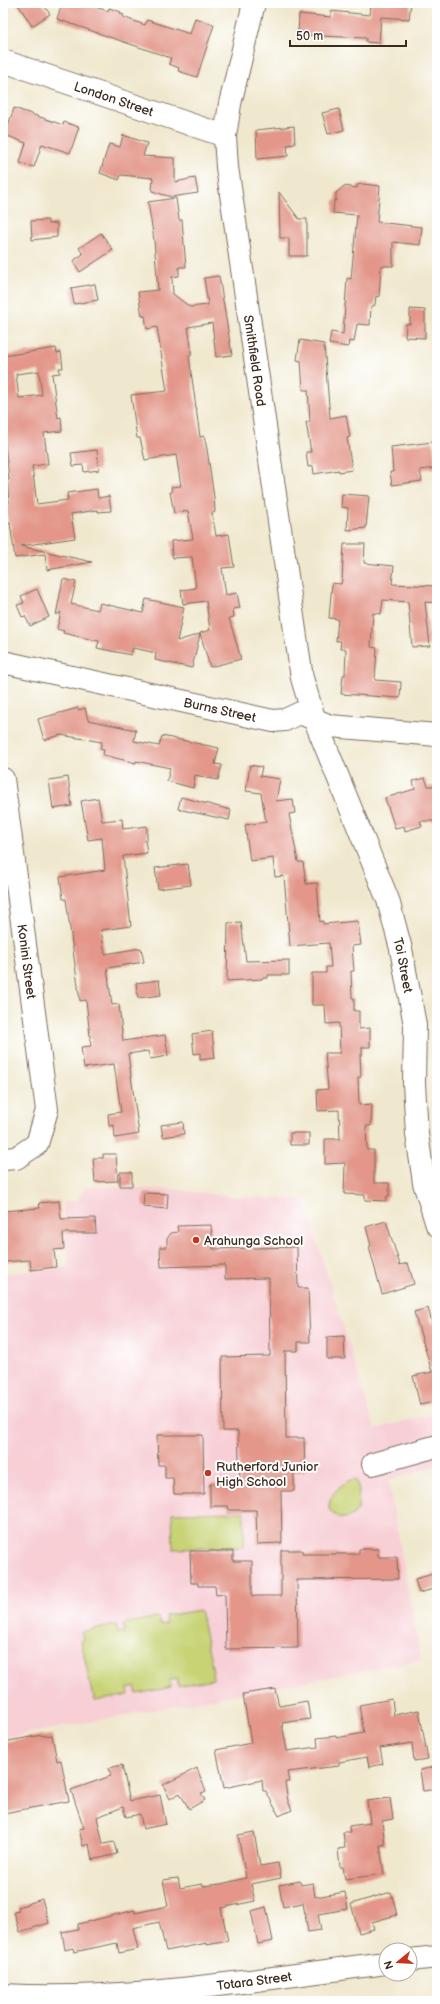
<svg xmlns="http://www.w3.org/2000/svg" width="440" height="2004" font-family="'Balsamiq Sans',sans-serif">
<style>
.built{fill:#f7cfd5}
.green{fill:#c7d375;stroke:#817e4a}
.building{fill:#e39689;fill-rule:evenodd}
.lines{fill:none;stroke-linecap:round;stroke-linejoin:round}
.minor-casing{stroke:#7a6c5c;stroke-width:24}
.major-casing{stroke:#7a6c5c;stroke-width:24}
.minor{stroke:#fff;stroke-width:22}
.major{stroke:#fff;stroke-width:22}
.poi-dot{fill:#c8321e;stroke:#fff;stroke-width:1.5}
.labels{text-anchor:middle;stroke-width:4;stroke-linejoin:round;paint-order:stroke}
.street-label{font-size:13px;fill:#3b2a1e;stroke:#fff}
.poi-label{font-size:13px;fill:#3b2a1e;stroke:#fff;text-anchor:start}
</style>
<rect width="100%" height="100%" fill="#fff"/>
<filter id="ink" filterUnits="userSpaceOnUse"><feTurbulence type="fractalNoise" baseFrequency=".025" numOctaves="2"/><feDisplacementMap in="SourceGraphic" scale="8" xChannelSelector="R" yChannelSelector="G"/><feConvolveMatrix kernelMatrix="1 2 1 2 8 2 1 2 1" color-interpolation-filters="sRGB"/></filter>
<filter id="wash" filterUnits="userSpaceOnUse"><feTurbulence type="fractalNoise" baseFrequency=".012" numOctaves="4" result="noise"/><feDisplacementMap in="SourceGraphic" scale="16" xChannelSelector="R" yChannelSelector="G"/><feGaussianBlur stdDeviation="0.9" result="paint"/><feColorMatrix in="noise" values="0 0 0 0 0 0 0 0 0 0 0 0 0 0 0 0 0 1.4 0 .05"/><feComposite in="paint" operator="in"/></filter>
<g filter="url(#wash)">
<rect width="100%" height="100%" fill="#f0e8ce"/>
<path class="built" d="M86 1187 172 1189 236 1197 304 1200 375 1429 437 1413V1466L388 1480 421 1660 3 1738V1274L69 1267 62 1202 77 1201Z"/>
<path class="green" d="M354 1479 356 1480 359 1490 358 1509C350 1521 337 1521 329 1509 328 1495 341 1483 354 1479Z
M244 1512V1547L173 1549 172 1513Z
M200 1610 213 1671 212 1672 213 1679 178 1686 177 1678 170 1680 171 1687 137 1694 135 1686 128 1688 129 1695 95 1701 93 1694H92L81 1640 83 1639 81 1632 116 1625 118 1633 125 1632 123 1624 158 1617 160 1625 166 1624 165 1616Z"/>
<g id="blocks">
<path class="building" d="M17 3H42L50 14 32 26Z
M62 3H82L108 11 109 8 121 12 120 14 124 15 123 17 145 25 147 20 190 34 195 18 214 25 197 77 178 71 179 68 169 64 171 58 57 19Z
M371 3H411L409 19 381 17 379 43 366 42V38L298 35 299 14 331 17V11L370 15Z
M14 108 63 125 64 122 79 127 70 153 42 144 34 167 20 163 26 143 5 135Z
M339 109 344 130 328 134 322 113Z
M294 126 295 144 287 145 288 156 257 159 256 130Z
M123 135 147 143 143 156 175 158V182L195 178 198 193 171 197 152 191 153 178 121 175 119 180 100 173 109 144 120 147Z
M363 184 380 186 377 222 422 227 420 245 393 242V266H381L379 297 376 296 375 304 374 306H371L370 325 357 324 354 342 349 341 348 347 329 344 331 332 343 334 347 278 351 279 357 215 333 213 334 200 336 201V193L344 186 357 188V185Z
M279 192 299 219H307V256H289V238H280Z
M176 198 179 220H182L186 267H179V276L172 277 173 294 190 307 208 305 204 278 219 276 232 355 216 357 212 323 188 327 191 346V356H189L200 437 204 436 207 449 214 497 215 512 212 513 216 536 229 534 234 567 222 568 226 595 237 593 240 608 233 609 234 617 229 618 241 659 210 667 200 633 210 630 206 601 183 604 181 590 196 588 192 557 173 558 172 554 171 541 193 539 188 511 174 513 170 492H172L171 487 181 486 176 455 145 460 140 438H137L131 395 167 391 157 327 147 329 145 316H142L138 292 158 290 154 240 148 202Z
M48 220V224L57 223V237L32 240 31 221Z
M101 233 113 250 80 272 73 261 83 254 79 248Z
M95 284 98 300 74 304 71 288Z
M410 309 425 310V338L405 337 406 324H410Z
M300 340 324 344 330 418 346 415 350 437 347 438 352 470 339 472V470L314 474 313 466 308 467 306 452H311L306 422H310L308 390H303L301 361 297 360Z
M56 348 57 353 61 352 63 368H59L60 373 52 374 58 418 61 417 62 431 44 433 48 464 32 466 37 504 68 500 67 493 97 489 98 498 109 496 111 511 98 512V510L71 514 75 538 21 546 92 562 47 570 45 554 15 558 10 523H8L5 502H9L7 480H9L8 469 3 430V356ZM39 371 42 395 19 398 16 374Z
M433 442 436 468 420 470 422 481 392 485 390 472H393L391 447Z
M97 450 99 470 84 472 83 465 73 466 71 453Z
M342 494 369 496 366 528 347 530 348 508 341 507Z
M344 544H365L364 563 394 566 392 584 437 586V603L425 602 430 646 412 647 408 602 383 600 381 614 373 613 371 647 377 648 375 680 401 682 400 698 341 694 343 675H345L346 649H340L341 641H336L338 619 329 618 332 583 341 584 342 580Z
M63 579 76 582 71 604 98 610 100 603 143 613 146 599 184 607 177 641 200 634 192 668 155 660 156 653 133 648 131 655 97 648 99 641 63 633 64 631 57 629 61 612 56 615Z
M37 589 49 617 30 626 25 616 22 617 17 605 24 603 21 596Z
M78 708 79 710 85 708 88 720 136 730 134 741 159 746 162 736 219 748 215 764 222 765 218 780 195 775 193 788 167 781 170 768 136 761V763L103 755 104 750 100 749 102 742 61 735 44 740 38 719Z
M250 765 262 767 260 776 280 779 276 801 293 799 295 813 289 814 298 862H303L306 884 317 883 320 922 323 921V924L358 921 361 945 352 946 354 971H351L352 998H354V1011H359V1029L370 1028V1047H362V1055H360L361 1077H358L359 1105 372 1104 371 1126H366L367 1150H374V1183H389V1196H387L386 1201 365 1200V1195L344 1194 345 1163 325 1164V1139H340L339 1110 318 1111 317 1090 328 1089 325 1053H340L339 1023 326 1024 325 1005H312V973H326V967H331L329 943 290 946 284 876 275 877 273 858 250 861 245 825 266 822 261 793 246 791Z
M68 777 72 806 53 809 49 780Z
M425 778 428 786H437V821H420L422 826 405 831 404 826 395 828 385 798 415 789 413 781Z
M181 797 231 810 229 820 178 809Z
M98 798 102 821 122 819 123 829 147 826V840H145L147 853 123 856 131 926 101 930 105 954 141 948 144 962 107 968 112 1005 119 1004 123 1041 165 1035 168 1056 150 1059 148 1051 128 1054 139 1134 115 1138 114 1125 109 1126 108 1114 121 1112 114 1064 84 1068 81 1047 91 1046 86 1000 80 1001 66 899H63L60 877 105 870 102 838 88 840 81 801Z
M188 864 191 885 158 889 155 868Z
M241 922 246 961 289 960V975H268V978H262V979L227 981 228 923Z
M159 980 161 995 138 998 136 983Z
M212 1031 215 1058 200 1060V1053L194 1054 192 1034Z
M183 1122 184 1134 163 1137 161 1125Z
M290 1133H309V1145H290Z
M103 1154H116L118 1181 95 1182 93 1158H103Z
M120 1172H132V1186H120Z
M144 1193 168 1194 167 1209 143 1207Z
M59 1201 61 1219 95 1218 96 1233H63L64 1249 54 1250 56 1267 31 1270 30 1260 3 1262V1211L40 1208 39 1203Z
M386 1221 400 1265 408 1263 414 1284 382 1294 369 1247 371 1246 366 1227Z
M211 1225 213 1249 297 1247 298 1288H308L310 1342H298V1351H285L286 1438H304L305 1472H294V1491H281L282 1543 257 1544 256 1510H229L228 1506H210V1484H240L238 1431H223L222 1357 270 1356 269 1278 225 1279V1265L161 1267 160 1247H167V1239L171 1233 178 1232 177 1226Z
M428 1308 432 1323 437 1321V1401L420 1405 413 1376 432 1372 414 1312Z
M344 1336 345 1359H327V1337Z
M157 1435H203L204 1494H174L173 1478H165V1465H158Z
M359 1549H378V1557H397L398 1579 297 1580 298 1648 226 1649 225 1594 216 1595 215 1586H198V1583H191L190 1551H233V1561H252V1596H281V1550H302V1554H359Z
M437 1573V1588L419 1593 415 1579Z
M275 1689 279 1706 307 1701 310 1719 282 1723 287 1751 318 1747 317 1738 336 1736V1738L364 1733 359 1705 392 1699 394 1715 419 1710 428 1759 414 1761 412 1743 380 1748 383 1764 369 1767 367 1757 339 1762V1766L287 1772 289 1782H285L288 1801 292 1810 279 1816 266 1791H263L262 1780 224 1788 216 1750 251 1743 243 1694Z
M42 1735 43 1736 52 1735 57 1761 61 1760 69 1801 4 1813 3 1742Z
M122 1765 130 1801 160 1795 166 1824 143 1829 140 1814 126 1817 123 1807 97 1817 103 1844 114 1842 117 1854 92 1860 89 1844 83 1846 79 1829 84 1828 71 1790 111 1776 109 1768Z
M434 1767 437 1768V1789L423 1791 420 1770Z
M197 1768 206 1792 201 1793 205 1800 189 1809 180 1793 170 1799 163 1785Z
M390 1798 393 1819 382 1821 385 1845H380L384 1874 345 1879 343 1867H340L338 1849 345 1848 343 1832H350L349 1826 370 1823 367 1801Z
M254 1832 260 1866 278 1863 281 1878 251 1884 255 1901 221 1908 228 1941 207 1945V1943L166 1951 159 1922 133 1928 138 1949 119 1953 117 1943 74 1952 73 1948 65 1950 62 1932 78 1929V1924L135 1910V1913L168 1906 163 1880 178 1878 180 1888 203 1884V1886L221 1884 246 1878 238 1835Z
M300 1881 301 1885 313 1883 315 1897 345 1892 348 1909 318 1914 321 1930 308 1932 303 1903 283 1907 279 1885Z
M391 1892 397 1915 372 1922 374 1929 359 1933 351 1904Z
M42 1899 49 1923 20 1932 14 1912 19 1911 18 1907Z
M266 1907 273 1941 258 1944 251 1911Z"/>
</g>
</g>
<g filter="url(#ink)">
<use href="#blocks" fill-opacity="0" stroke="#7a6c5c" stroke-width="1"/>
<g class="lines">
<g class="minor-casing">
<g id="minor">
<path id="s1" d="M254 3 230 104 225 136 227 167 302 678 314 718 388 900 401 949 415 1025 414 1083 417 1134 424 1183 437 1225"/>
<path id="s2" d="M3 61 225 136"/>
<path id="s3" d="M3 662 273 721 285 720 300 713 330 726 437 735"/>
<path id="s4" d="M3 779 47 1110 37 1144 16 1158 3 1159"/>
<path d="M373 1464 437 1446"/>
</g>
</g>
<g class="major-casing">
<g id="major">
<path d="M410 1960 437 1957"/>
<path id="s5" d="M3 1995C131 2002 259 1979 386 1963"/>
</g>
</g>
<use href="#minor" class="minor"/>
<use href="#major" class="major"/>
</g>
</g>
<g class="poi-dot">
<circle cx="196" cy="1240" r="4"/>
<circle cx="208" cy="1473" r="4"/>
</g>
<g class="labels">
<g class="street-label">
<text dy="5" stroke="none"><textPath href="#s2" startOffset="117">London Street</textPath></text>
<text dy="5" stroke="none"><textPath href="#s1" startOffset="363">Smithfield Road</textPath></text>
<text dy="5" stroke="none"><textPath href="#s3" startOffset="222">Burns Street</textPath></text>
<text dy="5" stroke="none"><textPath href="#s4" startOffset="184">Konini Street</textPath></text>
<text dy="5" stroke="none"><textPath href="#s1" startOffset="989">Toi Street</textPath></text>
<text dy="5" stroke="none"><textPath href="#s5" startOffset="252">Totara Street</textPath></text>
</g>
<g class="poi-label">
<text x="204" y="1245">Arahunga School</text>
<text x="216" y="1471">Rutherford Junior<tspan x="216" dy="15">High School</tspan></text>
</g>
</g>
<rect width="440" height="2004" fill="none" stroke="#fff" stroke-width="16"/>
<g transform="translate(398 1962) rotate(252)"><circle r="19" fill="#ffffff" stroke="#b1aaa5"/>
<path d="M0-3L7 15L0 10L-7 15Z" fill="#c8321e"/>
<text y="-6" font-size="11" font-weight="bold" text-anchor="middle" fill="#3b2a1e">N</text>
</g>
<path d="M290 40v6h116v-6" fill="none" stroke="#3b2a1e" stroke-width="2"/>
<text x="296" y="40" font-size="12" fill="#3b2a1e" stroke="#ffffff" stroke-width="3" paint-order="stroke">50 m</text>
</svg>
